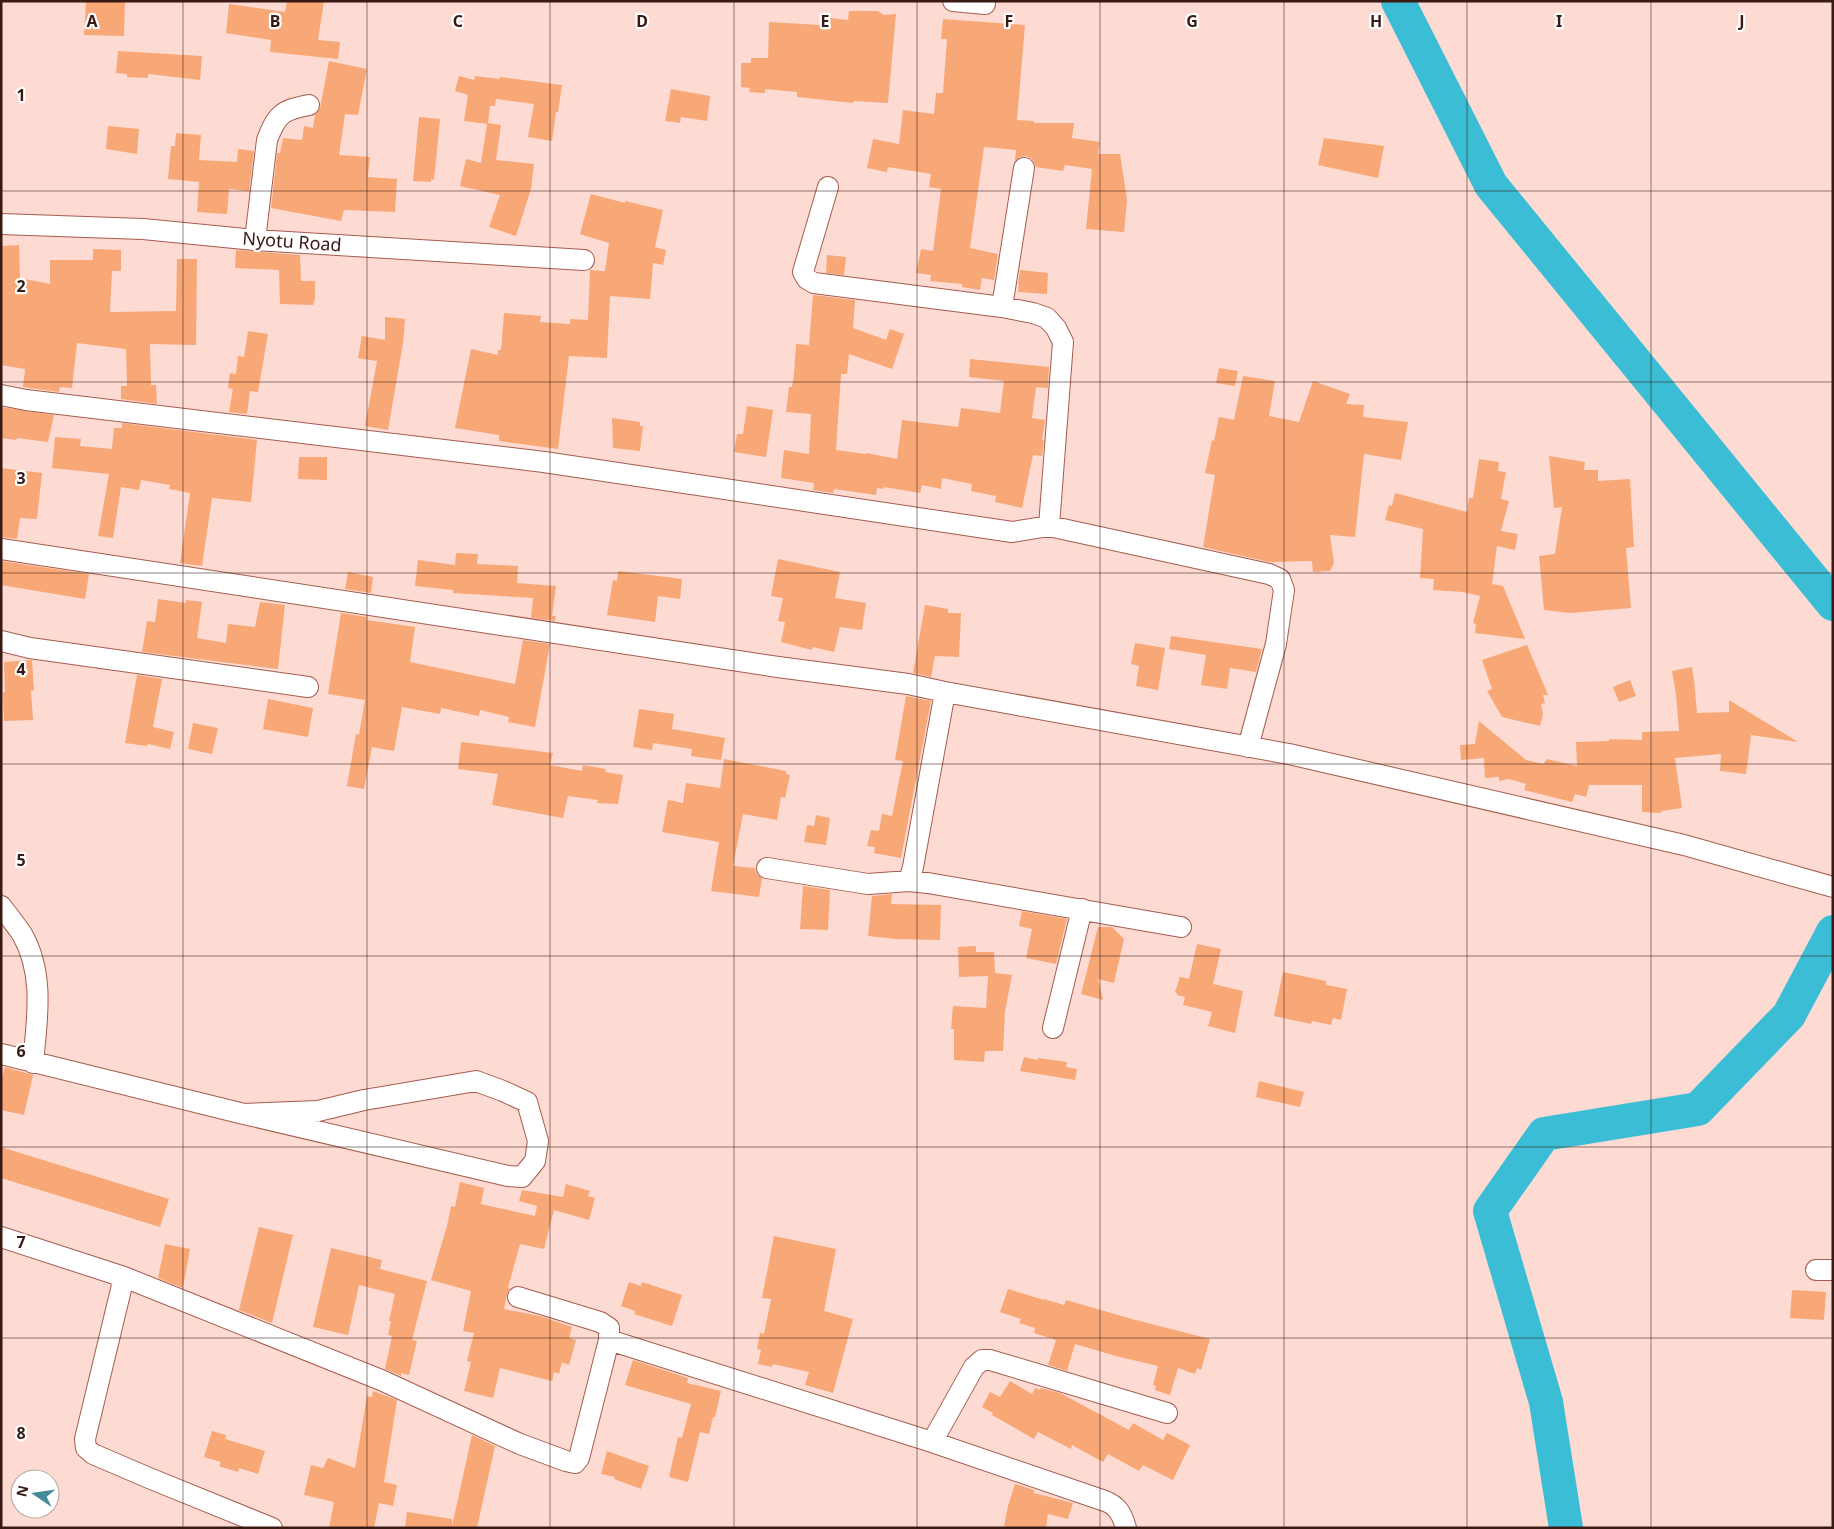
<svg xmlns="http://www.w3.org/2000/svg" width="1834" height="1529" font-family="'Noto Sans',sans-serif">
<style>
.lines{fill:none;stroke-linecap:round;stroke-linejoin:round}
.river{stroke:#3bbed5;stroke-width:34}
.building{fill:#f8a877}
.minor-casing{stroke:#a65c4d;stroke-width:22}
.minor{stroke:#fff;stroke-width:20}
.grid{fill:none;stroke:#381913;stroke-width:1;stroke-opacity:0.55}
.labels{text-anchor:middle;stroke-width:4.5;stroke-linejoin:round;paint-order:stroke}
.street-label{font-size:18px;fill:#381913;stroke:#fff}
.grid-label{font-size:16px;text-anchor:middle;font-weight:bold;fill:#381913;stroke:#fff;stroke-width:4.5;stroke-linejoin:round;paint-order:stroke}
</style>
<rect width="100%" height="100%" fill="#fddbd3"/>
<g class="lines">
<path class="river" d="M1398 1 1491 185 1833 604
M1566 1528 1546 1402 1490 1211 1544 1134 1698 1109 1789 1015 1833 932"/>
</g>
<path class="building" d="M86 1H125L124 36 84 35Z
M287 1H324L318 40 340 42 338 59 270 52 271 40 226 33 229 4 285 12Z
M849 11H878L884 15 896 14 888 103 854 101 853 103 797 97V92L765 89V93L749 92 750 88 741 87V63H751V58H768L769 22 820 25 821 17 848 20Z
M943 19 1025 25 1017 120 1034 121V123H1074L1072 138 1100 142 1098 154H1120L1127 200 1124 232 1086 229 1092 169 1065 165 1063 171 1036 167 1032 159 1026 156 1020 157 1015 161 1016 150 984 147 970 248 998 254 994 280 982 278 980 290 962 287V284L930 281 931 275 916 273 921 249 933 251 941 189 929 187 931 174 888 167 887 172 867 168 873 139 899 144 903 110 934 114 936 93H943L947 39H941Z
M118 51 202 56 200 80 148 74V78L127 77V74L116 73Z
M329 61 367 69 358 115 345 114 339 155 370 157 368 177 397 179 395 212 344 210 341 221 271 208 277 153H280L283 138 302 140 304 126 313 128 315 115 320 108Z
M459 76 474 80 475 76 499 79 500 77 562 85 558 112H556L552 141 528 137 534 104 496 99 495 106H490L488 123 501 125 496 160 534 164 531 189 516 236 489 227 500 195 460 186 466 159 481 163 487 124 464 121 468 95 455 91Z
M671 89 710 96 707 121 681 117 680 123 665 121Z
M419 117 440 119 434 180 431 179V182L413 181Z
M108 126 139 129 137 154 106 149Z
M176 133 201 135 199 160 237 162 238 149 254 151 249 191 229 189 227 214 197 212 199 182 168 179 171 146H175Z
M1324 138 1384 146 1378 178 1318 165Z
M591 194 625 203V201L663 210 655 247 666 250 663 265 653 263 650 299 610 296 607 358 569 356 558 449 499 441V435L455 428 471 349 498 355V350H501L504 313 541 316 540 322 570 324V319L588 320 590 270 605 271 609 243 580 234Z
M19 245 20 278 50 284V260H93V249L121 250V271H112L110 312 176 311 177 259H197L196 345 150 344 151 385H156L157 404 121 399V386H127L126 349 77 343 72 388 60 387 59 392 23 387 25 369 1 365V246Z
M236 250 300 255 301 281H315V299L313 305 280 304 279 270 235 268Z
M827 255 846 257 844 275 826 273Z
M1020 270 1048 273 1047 294 1018 292 1019 284H1018Z
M813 295 855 300 853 328 886 340 890 329 904 334 892 369 849 354 847 374H841L836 450 866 454V453L897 459 902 420 958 427 961 408 1000 413 1004 381 969 377 970 359 1049 367 1048 388 1036 387 1032 418 1045 420 1042 440H1044L1042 456 1033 455 1022 508 995 502 996 496 971 491 972 484 942 478 941 489 922 485 920 493 884 487 883 489 877 488 876 495 834 489 833 493 813 490 814 483 781 478 784 450 809 454 811 414 786 412 789 387H792L794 374 796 344 809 345Z
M385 317 405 319 403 343 388 430 365 426 377 361 358 358 362 336 385 340Z
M248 331 268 334 258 392 250 391 247 414 229 412 233 389 228 388 230 373 236 374 238 356 244 357Z
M1219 368 1238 371 1235 386 1216 383Z
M1243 376 1275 381 1269 416 1299 422 1313 381 1350 394 1346 404 1364 405 1363 417 1408 422 1401 460 1364 454 1355 537 1330 535 1334 563 1330 571 1313 572 1312 561 1269 562 1203 547 1215 475 1205 473 1212 440 1214 441 1219 417 1234 420Z
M747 406 773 410 766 457 734 452 737 434H743Z
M1 407 54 415 48 442 17 438 16 440 1 438Z
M612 418 640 422V426H643L640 451 613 448Z
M122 423 257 440 251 502 212 498 202 566 180 563 190 493 169 489 170 485 141 480 139 490 121 487 113 538 98 536 109 474 52 468 55 437 81 439 80 446 112 449 114 428H122Z
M1549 456 1585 462 1584 470H1598V481L1630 479 1634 547 1626 548 1631 608 1570 613 1544 610 1539 556 1555 554 1562 507 1554 508Z
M299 457H327V480L298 479Z
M1479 459 1499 462 1498 471 1506 472 1501 499 1509 501 1501 531 1518 534 1515 550 1497 546 1492 584 1503 586 1525 639 1475 633 1476 624 1473 623 1480 596 1463 592 1433 590 1434 579 1420 578 1423 529 1385 520 1389 505 1392 506 1395 493 1467 512 1469 498H1473Z
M1 468 42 473 37 519 20 518 17 539 1 537Z
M456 553 478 554 477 564 518 566 517 583 556 586 552 616H556L555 621 531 618 533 598 453 593V590L415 586 418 560 455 565Z
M778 559 840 572 835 598 866 603 862 630 840 627 834 652 813 647 812 650 781 642 785 622 778 621 783 598 771 596Z
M1 561 89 574 85 599 1 585Z
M618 571 682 579 680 599 658 596 655 622 607 615 613 580 617 581Z
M348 572 373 577 371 593 345 589Z
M158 599 186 603V600L202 602 197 638 226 643 228 624 255 627 260 602 285 605 278 669 142 652 147 621 155 622Z
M925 605 948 609V613H961L959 657 935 656 931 677 913 673Z
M341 613 367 617V620L415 627 410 662 515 684 523 640 550 644 535 727 508 722 509 717 480 710 479 716 441 708 440 714 402 707 394 751 372 747 364 789 347 786 356 734 359 735 365 700 328 694Z
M1171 636 1262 649 1256 672 1230 668 1227 689 1201 685 1206 655 1169 649Z
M1135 643 1165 648 1158 690 1136 686 1139 666 1131 664Z
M1527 645 1548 695H1543L1545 703 1541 704 1543 714 1540 726 1502 717 1487 691 1492 689 1482 660Z
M32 660 34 690 31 691 33 720 4 721 3 693 5 692 4 662Z
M1692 667 1694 680 1697 713 1729 712V700L1798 742 1751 735 1746 774 1720 771 1721 754 1675 758 1682 808 1661 811V813L1642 812V785H1589L1586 797 1575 794 1572 802 1524 790 1526 784 1509 779 1499 781V777L1485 778 1484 758 1461 760 1460 745 1475 744 1479 721 1526 760 1543 764 1547 759 1577 766 1576 742 1609 741V739L1642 740V732L1679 731 1676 694 1672 671Z
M137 675 162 679 153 727 174 732 170 749 148 744 147 746 125 743Z
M1630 680 1636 696 1619 702 1613 687Z
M906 696 931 701 901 858 874 853 875 847 867 846 871 830 879 831 882 814 892 816 903 761 895 760Z
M268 699 313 708 308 737 263 729Z
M639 709 674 714 672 729 725 738 721 760 691 756 692 749 653 743 652 750 633 747Z
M193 723 218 728 212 754 188 749Z
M461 742 553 753 550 765 582 771 583 765 606 769 605 772 623 775 618 804 597 803 598 800 568 796 563 818 492 805 498 774 458 769Z
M724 759 786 771V774L790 775 785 798 781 797 777 820 743 814 733 866 755 868 756 873 762 878 759 897 711 891 719 842 662 832 668 800 683 803 686 783 720 788Z
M816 815 830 818 826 845 804 842 807 825 814 826Z
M803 886 830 890 828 930 800 929Z
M892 894 891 904 941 905 940 940 895 939 868 936 872 896Z
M1022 911 1067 919 1056 964 1026 958 1032 929 1019 926Z
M1098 927H1112L1124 939 1114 983 1098 979 1103 1000 1081 994Z
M1197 944 1221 949 1213 984 1243 991 1235 1033 1208 1026 1212 1012 1183 1005 1185 997 1177 995V993L1175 992 1180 977 1189 979Z
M976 946V952H994L995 973 1012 975 1005 1011 1003 1051H985L984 1062 954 1060V1029H951L953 1006 986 1008 988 976 959 977 958 947Z
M1283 972 1326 981V985L1347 989 1341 1020 1333 1018 1331 1025 1312 1021 1311 1024 1274 1016Z
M1024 1057 1038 1060V1058L1067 1062 1066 1067 1077 1069 1075 1080 1020 1071Z
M5 1067 33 1075 24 1115 1 1110V1082Z
M1259 1081 1304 1092 1300 1107 1256 1097Z
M1 1147 169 1199 160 1227 1 1178Z
M460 1182 484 1188 481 1204 535 1216 537 1206 519 1201 522 1190 563 1197 566 1184 590 1191 588 1196 595 1198 589 1220 554 1210 544 1249 520 1244 508 1288H510L507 1294 504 1309 540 1316 572 1327 569 1338 576 1340 569 1365 562 1362 559 1374 554 1372 552 1381 500 1368 493 1398 464 1391 471 1362 467 1361 474 1333 463 1331 471 1291 431 1280 447 1226 451 1206 455 1207Z
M259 1227 293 1235 272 1323 239 1310Z
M774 1236 836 1249 824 1311 853 1319 833 1393 805 1385 809 1372 773 1364 772 1367 758 1364 761 1350 757 1349 760 1333 764 1334 771 1299 762 1298Z
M165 1244 190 1249 183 1288 158 1278Z
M331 1248 382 1260 380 1269 427 1281 412 1340 417 1341 409 1375 401 1373V1376L385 1369 392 1336 388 1335 391 1321H389L395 1294 359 1285 348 1335 313 1327Z
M629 1282 641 1286 642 1282 682 1295 672 1326 634 1314 635 1311 621 1306Z
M1008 1289 1044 1300V1299L1064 1305 1066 1300 1132 1319 1210 1339 1201 1370 1197 1368 1195 1374 1178 1368 1170 1395 1155 1390 1156 1386 1153 1385 1158 1366 1116 1356 1075 1344 1067 1371 1048 1365 1056 1340 1034 1333 1035 1328 1019 1323 1021 1319 1000 1312Z
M1792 1290 1826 1292 1824 1320 1790 1318Z
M633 1360 688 1378 687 1383 721 1391 715 1417H713L709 1434 700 1432 688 1482 669 1477 678 1437 682 1438 691 1404 625 1385Z
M1010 1381 1032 1394 1035 1388 1040 1390 1041 1388 1060 1393 1129 1430 1133 1423 1163 1440 1167 1433 1190 1445 1173 1480 1143 1465 1139 1471 1108 1454 1103 1462 1072 1445 1071 1449 1038 1432 1034 1439 992 1415 993 1413 982 1407 990 1392 1000 1397Z
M373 1391 397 1400 384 1482 397 1485 393 1506 379 1503 374 1528H329L334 1502 304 1495 311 1465 323 1468 328 1458 355 1468 367 1396 372 1397Z
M212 1431 226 1435 225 1439 265 1451 258 1474 239 1468 238 1472 219 1466 221 1462 204 1457Z
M472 1435 495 1446 477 1528H405L407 1512 452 1519V1526Z
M607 1451 649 1466 641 1489 614 1479 615 1477 601 1474Z
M1015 1484 1034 1490V1493L1073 1503 1068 1519 1048 1514 1046 1528H1006V1526H1004L1008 1506Z"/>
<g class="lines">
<g class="minor-casing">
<path id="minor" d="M953 1 985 4
M828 187 803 272 807 279 814 283 1002 307 1033 313 1047 318 1056 328 1063 342 1049 526
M1 224 143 229 255 240 584 260
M255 240 267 140C277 114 282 110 309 105
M1002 307 1024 168
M1 395 26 400 544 462 1012 532 1049 526 1269 574 1280 579 1284 590 1276 644 1248 747
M1 549 778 667 908 684 945 692 1289 754 1684 845 1833 887
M1 641 30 648 308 687
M767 868 868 884 909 881 928 883 1181 927
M909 881 913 867 945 692
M1 906C8 915 16 925 22 934 45 974 37 1020 33 1063
M1053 1028 1082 909
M1 1054 244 1114 508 1176 522 1177 535 1161 538 1141 527 1102 503 1091 476 1081 364 1100 318 1111 244 1114
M1 1237 124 1277 381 1380 520 1444 566 1461 575 1463 579 1458 609 1340 932 1442 1105 1501C1118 1506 1122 1514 1126 1528
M1816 1270H1833
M124 1277 85 1439 86 1448 93 1454 149 1478 272 1528
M518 1297 600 1322 609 1328V1340
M932 1442 974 1367 982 1360H990L1167 1413"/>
</g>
<use href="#minor" class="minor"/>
</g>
<path class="grid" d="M183 1V1528M367 1V1528M550 1V1528M734 1V1528M917 1V1528M1100 1V1528M1284 1V1528M1467 1V1528M1651 1V1528M1 191H1833M1 382H1833M1 573H1833M1 764H1833M1 956H1833M1 1147H1833M1 1338H1833"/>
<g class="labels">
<g class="street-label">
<text transform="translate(292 242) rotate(4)" y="6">Nyotu Road</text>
</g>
</g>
<g class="grid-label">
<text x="92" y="27">A</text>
<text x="275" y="27">B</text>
<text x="458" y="27">C</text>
<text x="642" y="27">D</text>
<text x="825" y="27">E</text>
<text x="1009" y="27">F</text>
<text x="1192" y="27">G</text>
<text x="1376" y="27">H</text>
<text x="1559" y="27">I</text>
<text x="1742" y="27">J</text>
<text x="21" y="101">1</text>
<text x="21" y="292">2</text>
<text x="21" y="484">3</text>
<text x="21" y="675">4</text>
<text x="21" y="866">5</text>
<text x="21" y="1057">6</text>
<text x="21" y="1248">7</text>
<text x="21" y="1439">8</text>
</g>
<rect width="1834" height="1529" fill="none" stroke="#381913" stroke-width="5"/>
<g transform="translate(35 1494) rotate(283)"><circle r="24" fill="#ffffff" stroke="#afa3a1"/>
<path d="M0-4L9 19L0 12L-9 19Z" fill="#468a98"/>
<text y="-8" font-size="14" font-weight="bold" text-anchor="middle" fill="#381913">N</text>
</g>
</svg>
